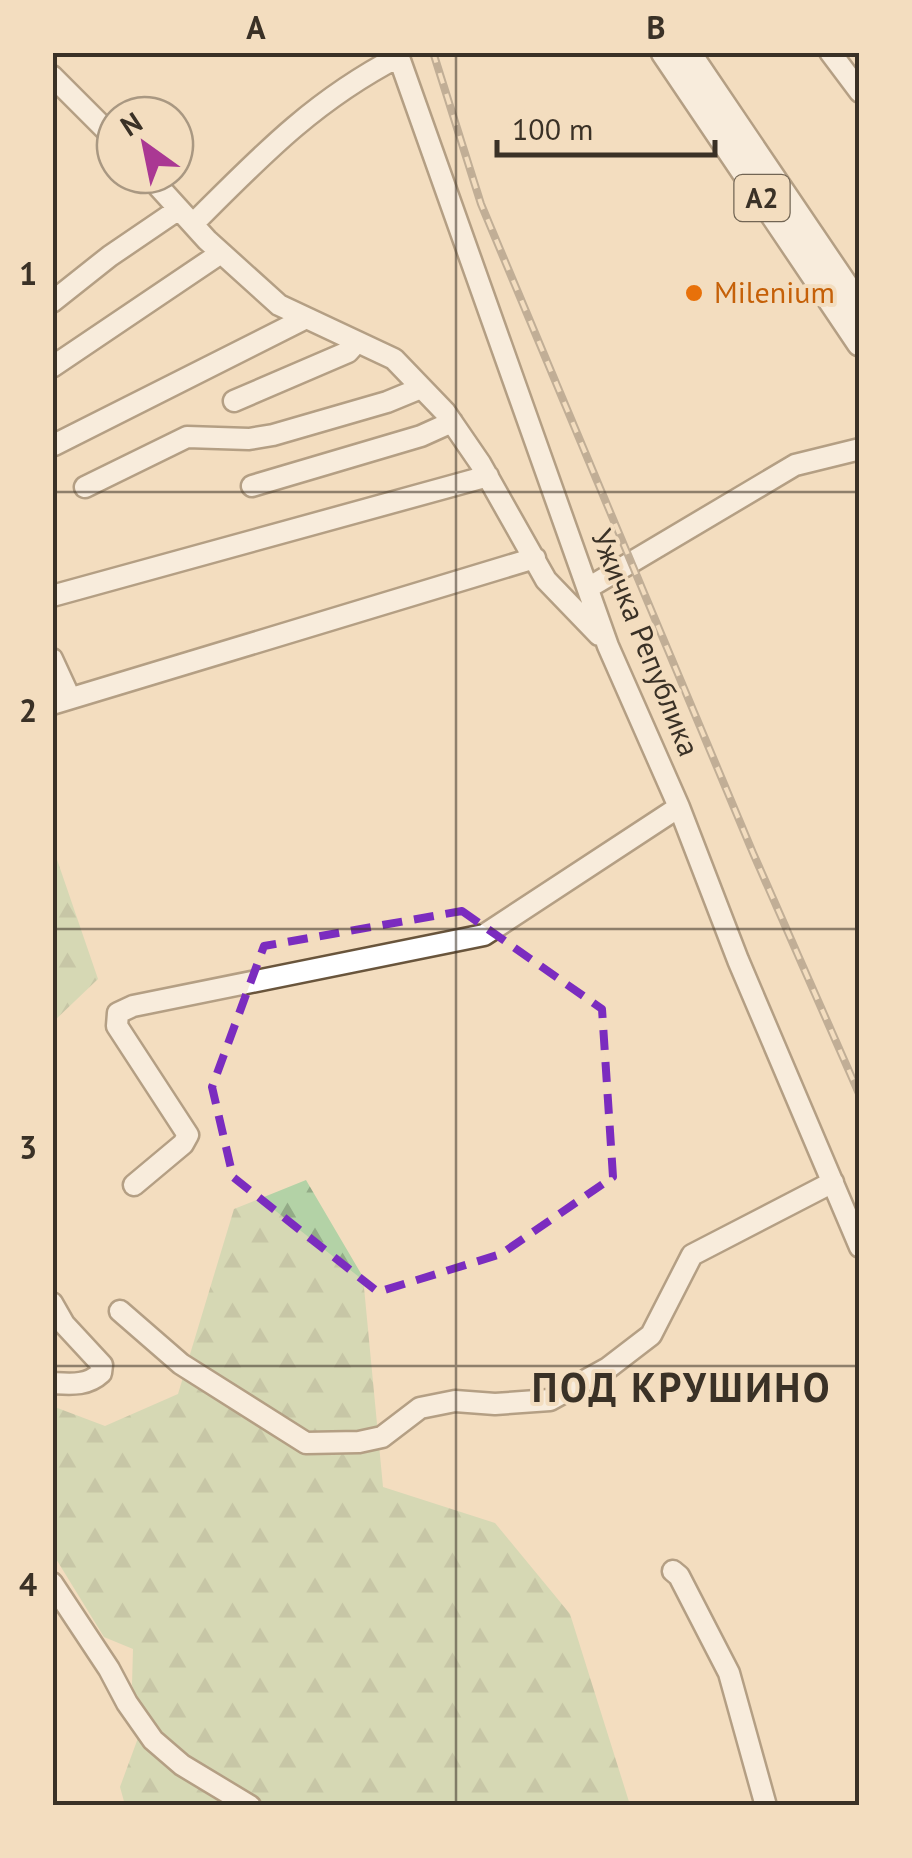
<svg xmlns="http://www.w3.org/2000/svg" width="912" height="1858" font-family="'PT Sans',sans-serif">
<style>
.forest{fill:url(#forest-firs)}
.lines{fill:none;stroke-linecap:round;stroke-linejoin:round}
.minor-casing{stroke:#69553c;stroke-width:25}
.major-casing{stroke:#69553c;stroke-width:30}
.minor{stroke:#fff;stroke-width:20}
.major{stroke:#fff;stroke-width:25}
.rail-casing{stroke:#857764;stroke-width:8}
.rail{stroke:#f3ddbf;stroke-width:4;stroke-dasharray:11;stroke-linecap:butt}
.marked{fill:none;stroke:#7b2cbf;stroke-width:8;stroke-dasharray:20 12;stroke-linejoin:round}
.grid{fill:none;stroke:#3a3126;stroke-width:2.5;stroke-opacity:0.55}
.food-dot{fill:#e8710a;stroke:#f3ddbf;stroke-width:4}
.labels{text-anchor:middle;stroke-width:8;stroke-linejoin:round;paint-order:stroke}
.shield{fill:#f3ddbf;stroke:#726554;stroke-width:2.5}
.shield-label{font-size:28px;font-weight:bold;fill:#3a3126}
.food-label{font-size:30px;fill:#c56008;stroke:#f3ddbf;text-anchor:start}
.street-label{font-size:30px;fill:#3a3126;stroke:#f3ddbf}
.district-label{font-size:40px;font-weight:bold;letter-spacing:2.5px;fill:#3a3126;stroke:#f3ddbf}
.neatline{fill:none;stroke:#3a3126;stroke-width:4}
.grid-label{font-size:32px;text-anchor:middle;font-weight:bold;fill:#3a3126}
</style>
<defs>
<pattern id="forest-firs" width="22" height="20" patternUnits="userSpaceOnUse" patternTransform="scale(2.5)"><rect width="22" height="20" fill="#b3d2a6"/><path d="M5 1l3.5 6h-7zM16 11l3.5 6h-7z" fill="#93ab87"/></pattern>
</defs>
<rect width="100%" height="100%" fill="#f3ddbf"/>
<path class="forest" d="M52 845 98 979 53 1022H52Z
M306 1180 363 1277 383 1487 495 1523 570 1614 630 1805H125L120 1787 145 1719 132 1685 133 1649 104 1637 53 1554 52 1406 105 1426 178 1394 234 1209Z"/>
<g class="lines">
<g class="minor-casing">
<path id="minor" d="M397 52 608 646 679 807 738 960 860 1247
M830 52 860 92
M52 76 115 139
M148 175 207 240 279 305 394 359 445 412 480 463 546 580 599 635
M193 224C260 157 313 101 398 57
M52 302 110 256 179 209
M52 367 221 253
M234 401 348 352 357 342
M54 445 306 318
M252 486 421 436 452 422
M85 487 187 437 249 439 273 435 387 402 421 388
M588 588 795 465 860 449
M52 596 488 476
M52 659 70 698
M52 704 535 558
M134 1185 183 1144 188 1135 117 1026 118 1013 133 1006 484 935 679 807
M52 1303 64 1324 102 1365 101 1373C87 1386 71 1384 52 1383
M120 1311 181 1364 306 1443 359 1442 382 1437 420 1408 455 1401 495 1404 550 1400 608 1368 651 1335 692 1255 833 1182
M673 1571 679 1576 729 1673 766 1806
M52 1583 109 1669 127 1703 153 1740 182 1765 250 1806"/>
</g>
<g class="major-casing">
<path id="major" d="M664 52 860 343
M687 52 860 308"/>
</g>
<use href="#minor" class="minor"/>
<use href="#major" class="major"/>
<g class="rail-casing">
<path id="rail" d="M433 52 481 204 753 853 860 1096"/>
</g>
<use href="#rail" class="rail"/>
</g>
<path d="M0 0H912V1858H0ZM462 911 602 1009 613 1177 501 1254 378 1292 233 1177 212 1087 264 946Z" fill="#f3ddbf" fill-opacity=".55" fill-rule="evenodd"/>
<path class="marked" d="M462 911 602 1009 613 1177 501 1254 378 1292 233 1177 212 1087 264 946Z"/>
<path class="grid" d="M456 52V1806M52 492H860M52 929H860M52 1366H860"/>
<circle class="food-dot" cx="694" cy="293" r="10"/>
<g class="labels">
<rect class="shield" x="734.5" y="175" width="55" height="46" rx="8"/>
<g class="shield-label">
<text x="762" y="208">A2</text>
</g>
<g class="food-label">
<text x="714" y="303">Milenium</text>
</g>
<g class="street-label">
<text transform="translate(645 643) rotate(68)" y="10">Ужичка Република</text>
</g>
<g class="district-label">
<text x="682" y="1402">ПОД КРУШИНО</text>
</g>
</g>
<rect width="912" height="1858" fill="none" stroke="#f3ddbf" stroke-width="110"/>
<g transform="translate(145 145) rotate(327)"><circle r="48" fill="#f3ddbf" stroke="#a99882" stroke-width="2.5"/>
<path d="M0-8L18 38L0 25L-18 38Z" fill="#aa3893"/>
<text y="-15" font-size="28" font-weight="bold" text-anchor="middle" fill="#3a3126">N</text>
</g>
<path d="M497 140v15h218v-15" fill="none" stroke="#3a3126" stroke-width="5"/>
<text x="512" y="140" font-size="30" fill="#3a3126" stroke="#f3ddbf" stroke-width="8" paint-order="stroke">100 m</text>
<rect x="55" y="55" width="802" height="1748" class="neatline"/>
<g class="grid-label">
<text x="256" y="39">A</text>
<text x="656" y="39">B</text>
<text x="28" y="285">1</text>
<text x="28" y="722">2</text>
<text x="28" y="1159">3</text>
<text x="28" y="1596">4</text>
</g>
</svg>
